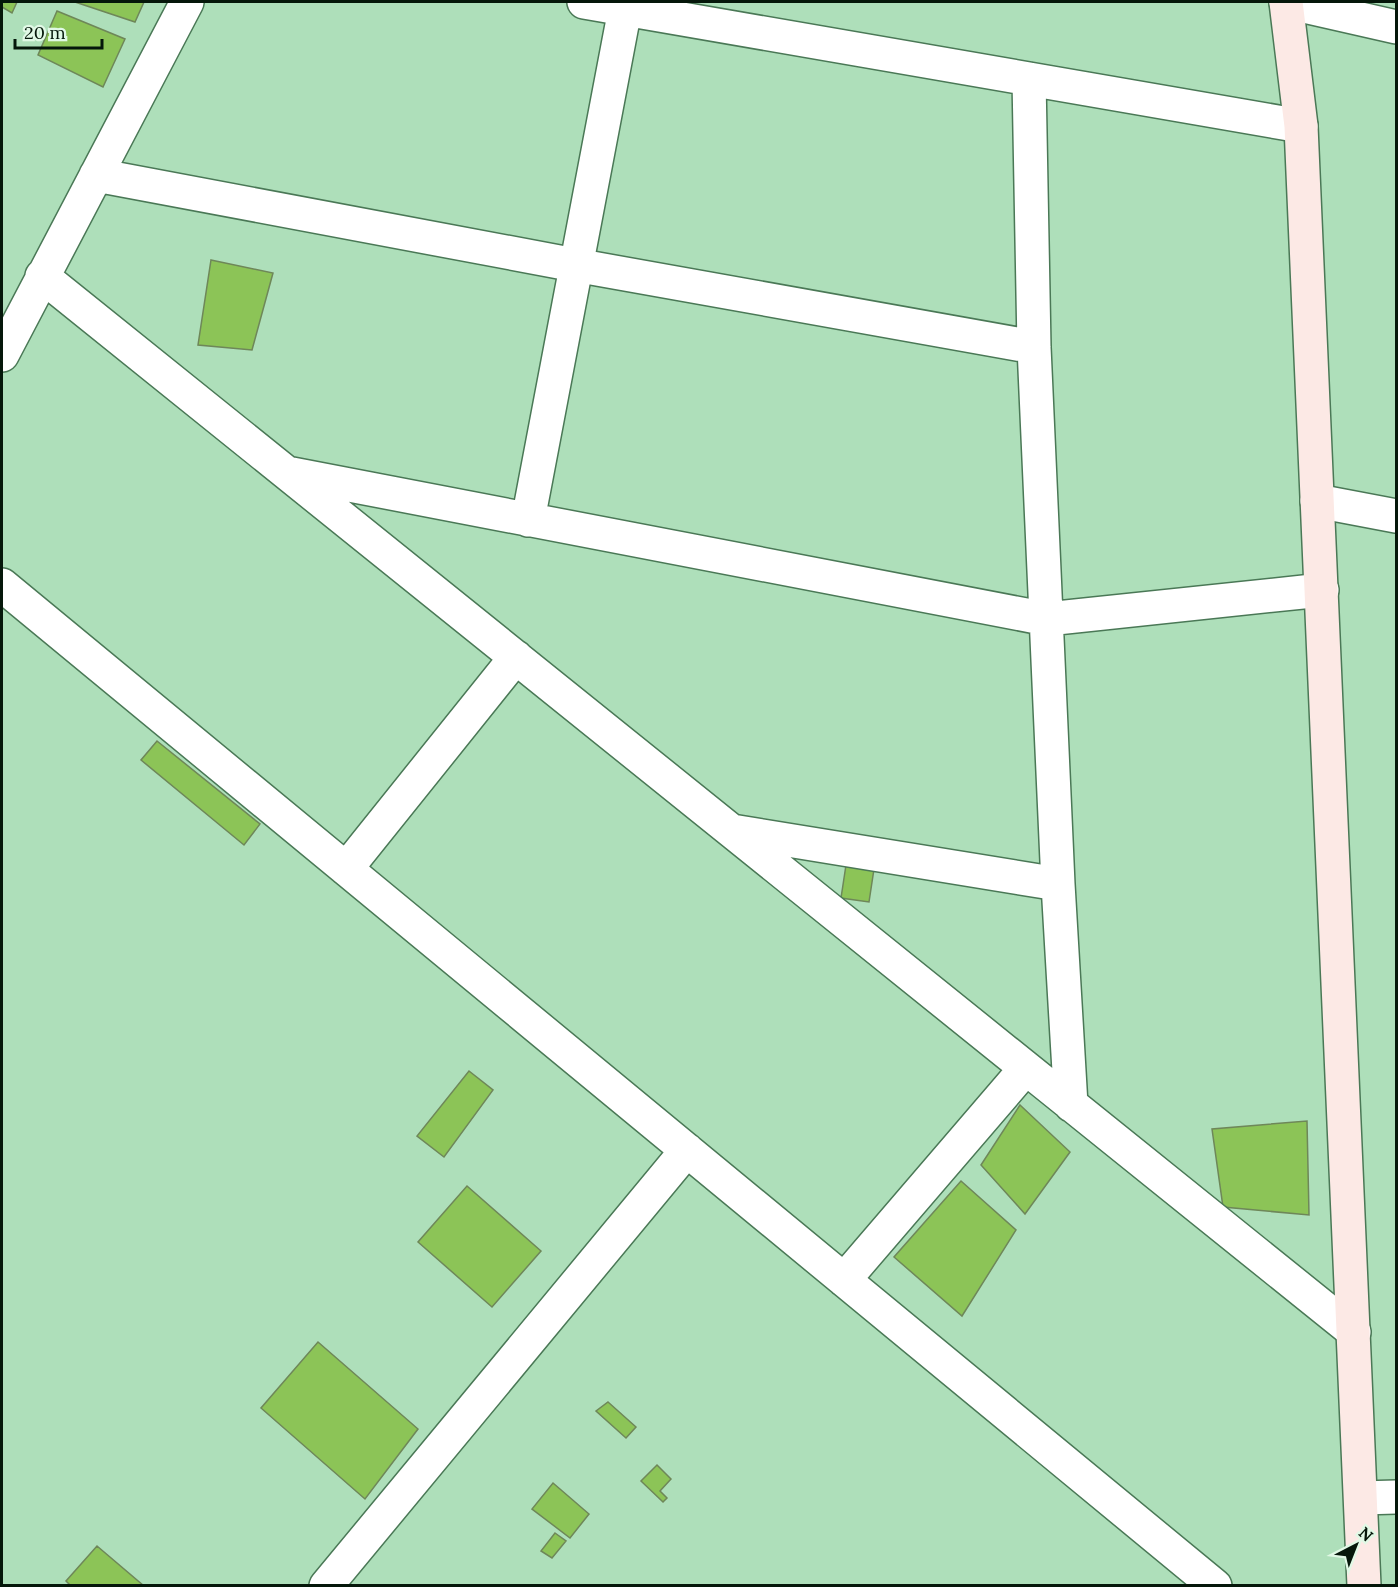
<svg xmlns="http://www.w3.org/2000/svg" width="1398" height="1587" font-family="Lora,serif">
<style>
.building{fill:#8cc457;stroke:#6e8759;stroke-width:1.5}
.lines{fill:none;stroke-linecap:round;stroke-linejoin:round}
.street-casing{stroke:#4a7856;stroke-width:36}
.secondary-casing{stroke:#4a7856;stroke-width:36}
.street{stroke:#fff;stroke-width:33}
.secondary{stroke:#fce9e5;stroke-width:33}
</style>
<rect width="100%" height="100%" fill="#aedfba"/>
<path class="building" d="M2 2H17L12 13 2 7Z
M75 2H144L135 22Z
M57 11 125 39 103 87 38 55Z
M211 260 273 273 252 350 198 345Z
M157 741 260 824 244 845 141 760Z
M846 865 874 869 869 902 841 898Z
M469 1071 493 1090 444 1157 417 1136Z
M1020 1105 1070 1152 1025 1214 981 1165Z
M1307 1121 1309 1215 1223 1207 1212 1129Z
M961 1181 1016 1230 962 1316 894 1257Z
M467 1186 541 1251 492 1307 418 1242Z
M318 1342 418 1429 365 1499 261 1408Z
M608 1402 636 1427 626 1438 596 1411Z
M657 1465 671 1479 660 1491 667 1498 663 1502 641 1481Z
M553 1483 589 1514 570 1538 532 1509Z
M555 1533 566 1541 552 1558 541 1551Z
M97 1546 144 1586H71L66 1581Z"/>
<g class="lines">
<g class="street-casing">
<path id="street" d="M584 2 1301 126
M1286 2 1396 27
M1029 79 1034 347 1058 884 1071 1105
M96 175 575 265 1034 347
M42 276 1354 1332
M2 355 187 2
M292 474 1047 619 1322 590
M1317 501 1396 516
M528 520 625 9
M2 585 1215 1586
M732 831 1058 884
M346 869 516 657
M844 1280 1026 1068
M1361 1498 1396 1497
M326 1586 687 1150"/>
</g>
<g class="secondary-casing">
<path id="secondary" d="M1286 2 1301 126 1364 1586"/>
</g>
<use href="#street" class="street"/>
<use href="#secondary" class="secondary"/>
</g>
<rect width="1398" height="1587" fill="none" stroke="#05170a" stroke-width="6"/>
<g transform="translate(1356 1545) rotate(42)" stroke="#e1f9e6" stroke-width="4.5" paint-order="stroke">
<path d="M0-4.5L10 22L0 15L-10 22Z" fill="#05170a"/>
<text y="-9" font-size="16" font-weight="bold" text-anchor="middle" fill="#05170a">N</text>
</g>
<path d="M15 39v9h87v-9" fill="none" stroke="#05170a" stroke-width="3"/>
<text x="24" y="39" font-size="18" fill="#05170a" stroke="#e1f9e6" stroke-width="4.5" paint-order="stroke">20 m</text>
</svg>
